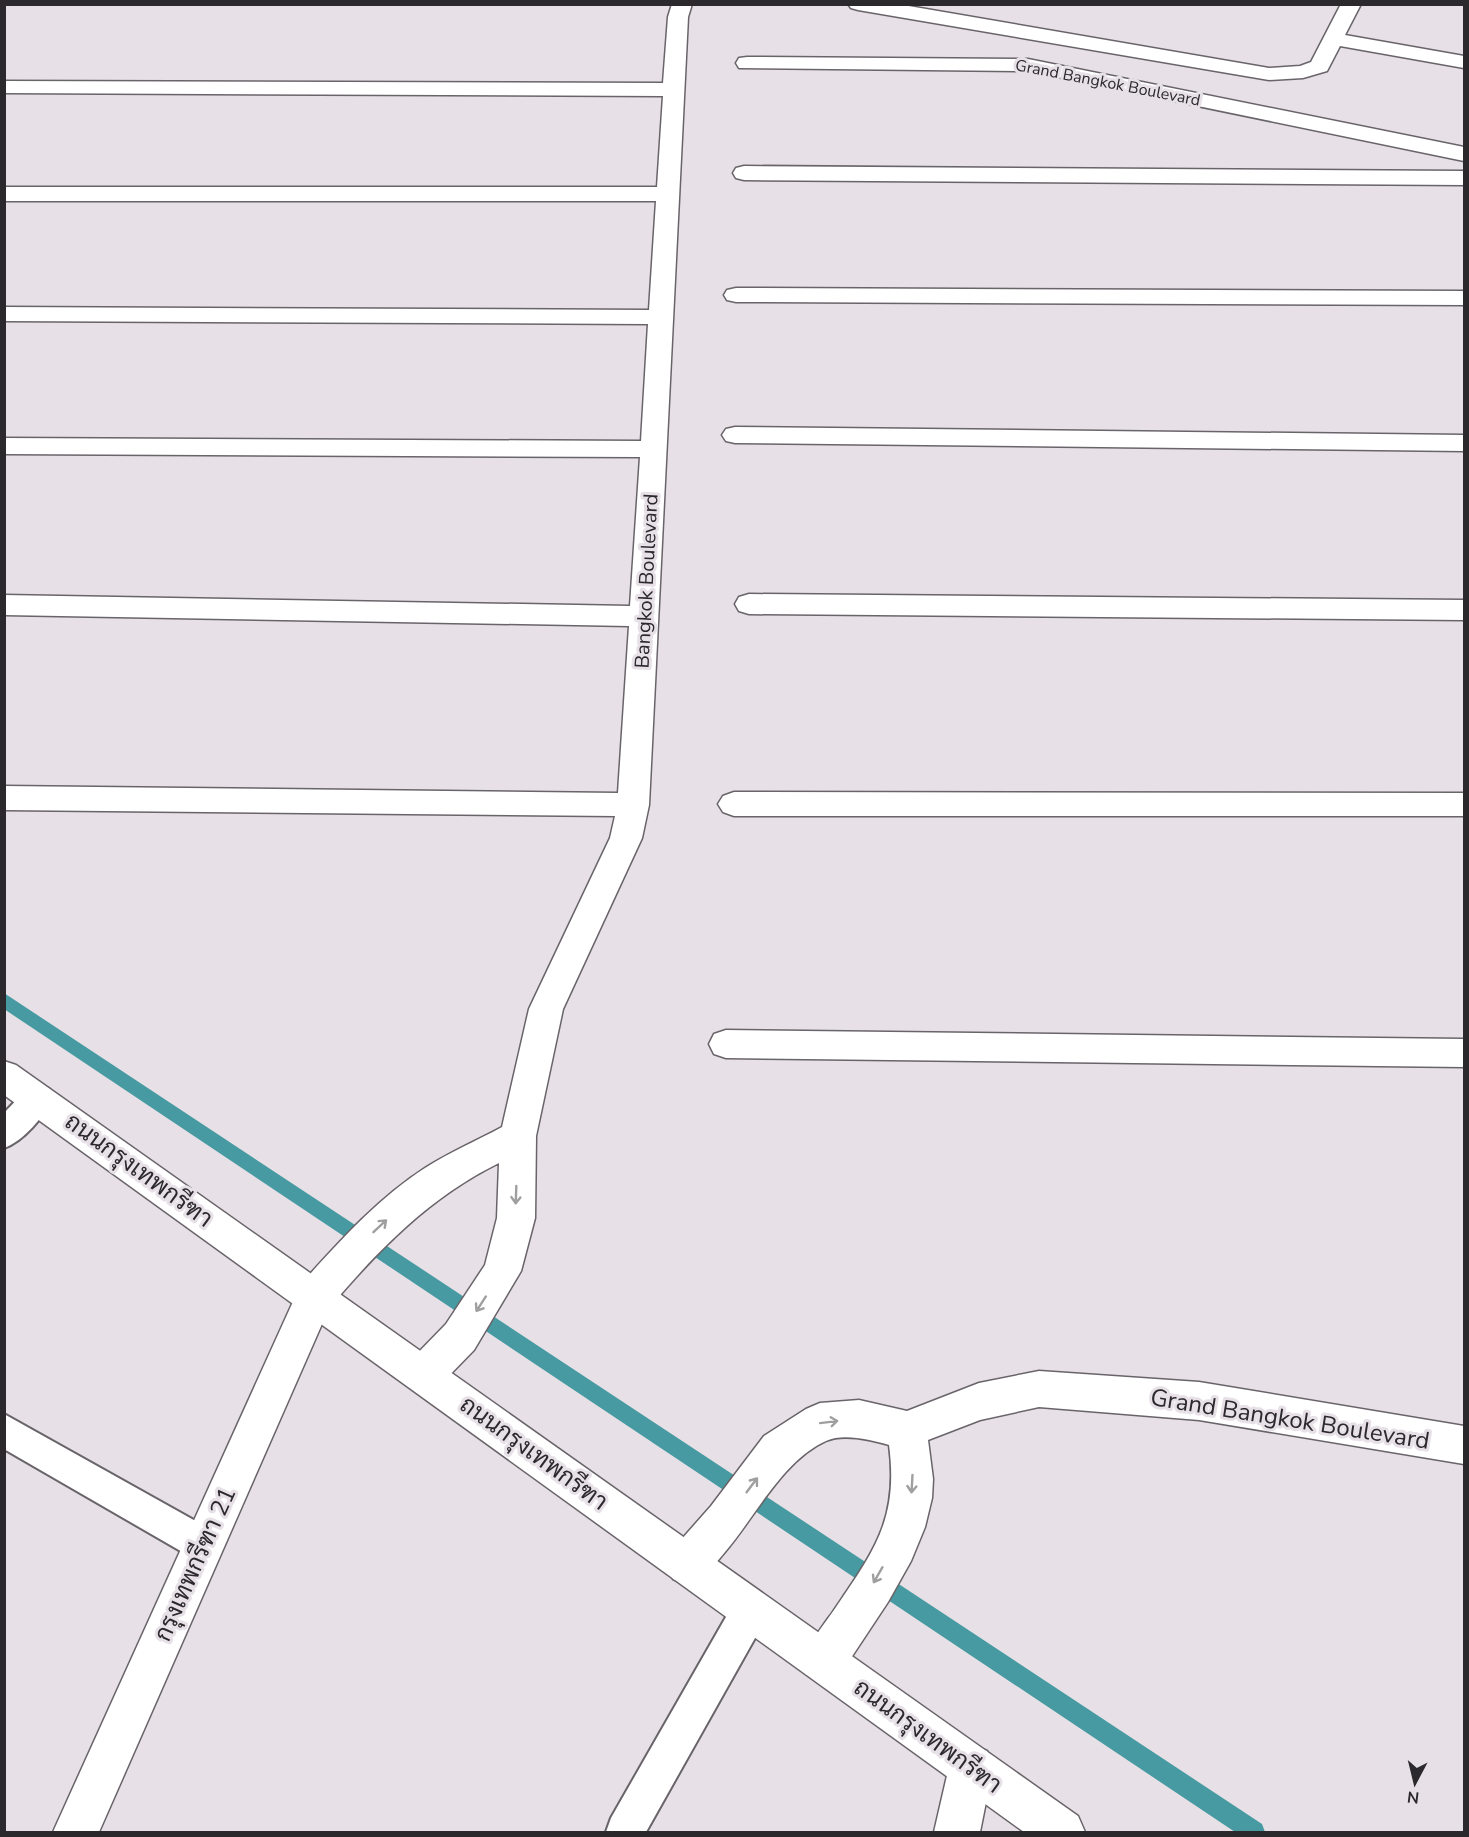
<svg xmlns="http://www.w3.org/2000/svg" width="1469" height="1837" font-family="'Nunito Sans',Sarabun,sans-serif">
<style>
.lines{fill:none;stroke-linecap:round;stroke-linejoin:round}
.stream{fill:#479aa1;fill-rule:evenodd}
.lane-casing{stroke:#696469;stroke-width:4}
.street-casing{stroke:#696469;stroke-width:3}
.secondary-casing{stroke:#696469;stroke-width:3}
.lane{fill:#fff;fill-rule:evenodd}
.street{fill:#fff;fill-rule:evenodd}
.secondary{fill:#fff;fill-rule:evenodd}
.oneway{stroke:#a09fa0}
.labels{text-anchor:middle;stroke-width:6;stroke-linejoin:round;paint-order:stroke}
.far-street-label{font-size:16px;fill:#2c292c;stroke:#e7e1e7}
.street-label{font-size:20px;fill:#2c292c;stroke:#e7e1e7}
.near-street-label{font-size:24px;fill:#2c292c;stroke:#e7e1e7}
</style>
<rect width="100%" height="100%" fill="#e7e1e7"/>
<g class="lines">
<path class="stream" d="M4 993 1262 1824 1265 1832H1235L4 1009Z"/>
<g class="lane-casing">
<path id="lane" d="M38 1085 49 1089 53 1098C44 1116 24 1141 4 1148V1113L27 1089Z
M4 1414 217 1533 222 1545 217 1557 204 1563 191 1557 4 1449Z
M751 1591 764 1596 769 1609 764 1622 646 1832H606L611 1818 738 1596Z"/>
</g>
<g class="street-casing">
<path id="street" d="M672 4H692L688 17 649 805 642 838 563 1009 536 1136 535 1218 521 1271 474 1350 438 1387 424 1392 410 1387 404 1374 410 1361 446 1324 485 1265 497 1218 499 1163C430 1197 379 1249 329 1308L99 1832H53L301 1284C339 1242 377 1199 425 1168 450 1152 476 1141 502 1127L529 1009 610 838 615 816 4 810V786L618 793 629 626 4 615V595L630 606 640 457 4 454V438L641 441 648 324 4 321V307L649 310 656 201H4V187H657L663 96 4 93V81L663 83 668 17Z
M848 4H897L1269 68 1300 66 1311 62 1341 4H1361L1345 35 1464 56V68L1340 46 1327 71 1303 78 1269 80 858 10 851 8Z
M747 57 1028 59 1464 147V161L1028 71 739 68 736 63 739 58Z
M744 166 1464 171V185L744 180 736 178 733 173 736 168Z
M736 288 1464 291V305L736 302 727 300 724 295 727 290Z
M735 427 1464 435V451L735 443 726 441 722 435 726 429Z
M749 594 1464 600V620L749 614 739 611 735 604 739 597Z
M734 792 1464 793V816H734L723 812 718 804 723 796Z
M726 1030 1464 1039V1067L726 1058 714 1054 709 1044 714 1034Z
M1039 1371 1199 1382 1464 1426V1464L1199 1420 1039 1407 980 1420 928 1440 933 1479 932 1498 925 1527 911 1561 888 1602 839 1676 824 1683 809 1676 802 1661C810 1642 822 1627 834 1610 874 1551 899 1519 889 1445 870 1440 844 1433 826 1441 783 1460 755 1517 725 1552 713 1566 705 1578 688 1585L673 1579 667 1564 673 1549 711 1506 764 1436 806 1409 820 1403 859 1400 907 1411 979 1383Z
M971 1745 987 1751 993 1767 980 1832H934L949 1767 955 1751Z"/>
</g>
<g class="secondary-casing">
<path id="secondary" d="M4 1061 16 1065 1078 1816 1085 1832H1024L4 1095Z"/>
</g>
<use href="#lane" class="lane"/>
<use href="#street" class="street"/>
<use href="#secondary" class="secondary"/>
</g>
<defs><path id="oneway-shaft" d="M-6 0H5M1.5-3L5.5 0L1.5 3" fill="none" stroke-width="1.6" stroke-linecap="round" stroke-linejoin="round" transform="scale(1.5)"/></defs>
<g class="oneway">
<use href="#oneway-shaft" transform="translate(516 1195) rotate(92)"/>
<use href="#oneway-shaft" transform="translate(380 1226) rotate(-43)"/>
<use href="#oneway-shaft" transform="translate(481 1304) rotate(123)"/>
<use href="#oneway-shaft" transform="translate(829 1422) rotate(-7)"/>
<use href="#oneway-shaft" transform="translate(912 1484) rotate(93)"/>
<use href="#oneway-shaft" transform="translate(752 1485) rotate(-53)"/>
<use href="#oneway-shaft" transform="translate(878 1575) rotate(120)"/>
</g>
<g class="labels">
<g class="far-street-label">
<text transform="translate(1108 82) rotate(11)" y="6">Grand Bangkok Boulevard</text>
</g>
<g class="street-label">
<text transform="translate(646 581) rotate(-87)" y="7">Bangkok Boulevard</text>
</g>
<g class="near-street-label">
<text transform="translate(139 1170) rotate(36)" y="8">ถนนกรุงเทพกรีฑา</text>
<text transform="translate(1290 1419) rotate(9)" y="8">Grand Bangkok Boulevard</text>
<text transform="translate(534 1453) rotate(36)" y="8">ถนนกรุงเทพกรีฑา</text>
<text transform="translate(195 1564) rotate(-66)" y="8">กรุงเทพกรีฑา 21</text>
<text transform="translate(928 1736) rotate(36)" y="8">ถนนกรุงเทพกรีฑา</text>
</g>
</g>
<rect width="1469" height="1837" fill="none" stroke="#2c292c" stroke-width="12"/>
<g transform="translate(1415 1783) rotate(187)" stroke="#e7e1e7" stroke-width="4.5" paint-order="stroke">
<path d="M0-4.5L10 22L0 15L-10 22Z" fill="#2c292c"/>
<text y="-9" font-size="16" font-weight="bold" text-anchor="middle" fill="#2c292c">N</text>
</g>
</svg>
